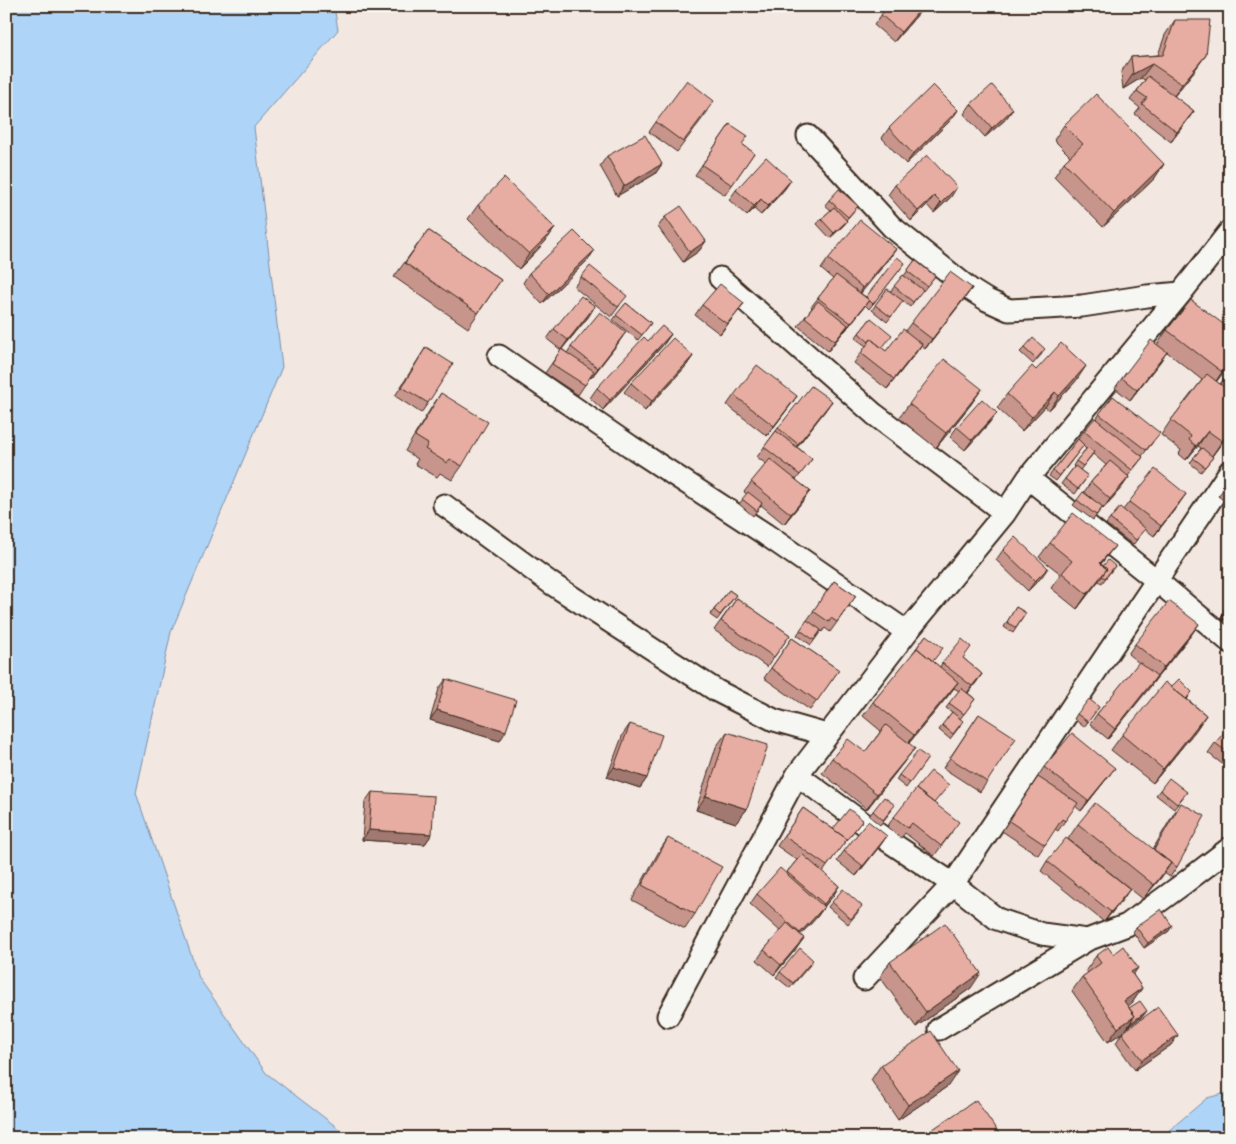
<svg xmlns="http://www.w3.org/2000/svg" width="1236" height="1144" font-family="Mynerve,sans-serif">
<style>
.water{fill:#aed4f8;stroke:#8090a1}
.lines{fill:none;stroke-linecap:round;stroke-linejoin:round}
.minor-casing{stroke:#3b2a1e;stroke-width:25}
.minor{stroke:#f6f6f2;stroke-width:21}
.wall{fill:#c7958b;stroke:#3b2a1e}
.shaded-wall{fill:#a27971;stroke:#3b2a1e}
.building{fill:#e7ada2;stroke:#3b2a1e}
</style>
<rect width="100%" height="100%" fill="#f3e7e2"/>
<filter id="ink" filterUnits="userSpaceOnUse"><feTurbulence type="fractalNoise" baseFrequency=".02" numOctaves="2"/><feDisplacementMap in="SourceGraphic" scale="10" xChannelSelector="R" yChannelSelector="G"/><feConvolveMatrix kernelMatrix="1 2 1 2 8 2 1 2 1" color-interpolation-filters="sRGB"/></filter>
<g filter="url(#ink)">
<path class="water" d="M6 6H334L338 30 254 127 282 367 171 632 136 793 199 978 266 1073 351 1138H6Z
M1230 1092V1138H1160L1207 1098Z"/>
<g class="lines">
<g class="minor-casing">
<path id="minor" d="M808 136 892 227 971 290 987 300 1009 310 1082 306 1147 296 1181 293
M720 278 874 414 1005 513
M499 356 630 446 765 534 907 632
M1028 478 1156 580 1230 642
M444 505 552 584 717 691 774 720 827 735
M797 775 878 834 953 884 997 919 1042 934 1087 940 1127 925 1183 884 1230 848
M864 979 953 884 1230 471
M668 1016 797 775 907 632 1005 513 1028 478 1181 293 1230 231
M939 1029 1087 940"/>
</g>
<use href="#minor" class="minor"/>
</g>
<path class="wall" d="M888 6H925L894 42 874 25Z
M1175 20 1195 70 1174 96 1194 111 1171 142 1135 114 1140 108 1130 100 1145 80 1141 78 1123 89 1121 72 1131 57 1158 55 1165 35Z
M971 104 1006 119 985 137 964 114Z
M958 110 951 120 906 164 882 138 889 128Z
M708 111 677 152 649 132 656 122Z
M730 124 742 144 754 153 725 195 695 175Z
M1064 125 1164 164 1154 179 1103 227 1054 177 1064 162 1070 156 1054 140Z
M607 156 662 164 655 174 617 196 600 166Z
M791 180 784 190 761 215 754 209 747 216 729 200 736 190Z
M895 185 951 197 934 213 927 205 911 221 888 195Z
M829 200 854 211 846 220 847 221 843 226 830 238 817 224 821 219 831 210 825 205Z
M478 205 555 228 545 242 519 269 468 219Z
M665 217 706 241 699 251 683 262 658 227Z
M428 230 501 280 468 328 394 277Z
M896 249 889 259 860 293 866 297 905 263 869 309 865 305 844 332H843L828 351 798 326 812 308 811 307 818 298 833 279 821 269 828 259Z
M594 251 587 261 542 304 523 283 529 273Z
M915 260 935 276 923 291 922 290 910 307 903 301 887 322 872 310 887 289 891 291 903 275 904 276Z
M581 277 620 305 611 317 574 287Z
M972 288 925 349 921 346 887 389 854 363 866 346 855 338 871 318 882 348 886 351 905 331 911 323Z
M1230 301V318L1222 313Z
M626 303 651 323 638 340 613 320Z
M744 303 720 334 695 315 702 305Z
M589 316 562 349 567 353 571 347 619 342 591 378 590 377 578 395 545 373 561 350 547 339 554 329Z
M1167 330 1230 364 1216 382 1220 384 1230 371V432L1212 456 1213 457 1201 472 1190 463 1201 448 1198 446 1186 460 1179 454 1181 450 1161 435 1171 420 1202 380 1167 352 1130 400 1115 388 1122 378 1157 345Z
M671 334 664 344 603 410 590 398 597 388 648 341Z
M426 347 428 403 421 413 395 396Z
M1024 348 1042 354 1033 364 1020 352Z
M693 356 686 366 645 411 624 392 631 383Z
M1036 370 1076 381 1049 410 1045 407 1022 431 997 408 1007 394Z
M441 393 462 466 452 480 440 473 437 477 415 464 418 459 405 451 431 408Z
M734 395 797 396 767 436 727 405Z
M1113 396 1153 442 1142 456 1143 457 1128 476 1129 477 1122 487 1103 509 1102 508 1093 520 1073 505 1077 500 1095 501 1084 492 1091 482 1106 465 1093 454 1080 470 1088 476 1075 494 1061 484 1074 467 1073 466 1076 461 1086 449 1083 446 1056 481 1049 476 1084 431 1096 419Z
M832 401 797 447 812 459 796 480 810 491 784 524 761 505 753 516 739 504 747 494 744 492 766 464 757 457 778 428Z
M972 403 936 448 899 418 909 404Z
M990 422 965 450 950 437 957 427Z
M1230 481V505L1218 496Z
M1129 502 1179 504 1154 536 1145 529 1133 545 1106 524 1110 519 1123 510Z
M1050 543 1104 560 1101 564 1103 566H1115L1102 583 1098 581 1077 609 1051 588 1061 574 1039 557Z
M1003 550 1041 578 1028 591 996 560Z
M834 581 856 596 830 632 825 628 822 632 821 631 811 645 797 635Z
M1230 589V621L1221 619Z
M729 590 736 595 717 620 710 615Z
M737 598 790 635 767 667 714 630Z
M1016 607 1026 613 1013 633 1004 627Z
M1192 634 1108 739 1090 724 1097 714 1139 663 1128 654 1135 644Z
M926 635 933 662 940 667 942 663 963 658 982 674 968 693 975 699 960 719V726L950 739 939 730 952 712 946 708 959 691 954 688 948 696 909 743 904 762 867 809 822 773 832 758 865 752 881 731 863 716 873 702 913 654H912Z
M792 638 839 670 810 710 764 678Z
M446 679 500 741 430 720 439 689Z
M1171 687 1189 697 1187 699 1206 715 1196 730 1153 783 1111 750 1122 735Z
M1099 707 1084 727 1074 719 1077 714Z
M979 714 987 782 980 792 943 768Z
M630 724 647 778 640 788 607 777 623 734Z
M1230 729V770L1208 753 1215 743Z
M727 732 747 809 736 823 696 810 716 747Z
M928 758 906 788 896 780 899 775Z
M1044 767 1108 777 1081 811 1075 806 1058 831 1055 829 1038 855 1002 831Z
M1160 790 1187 792 1174 809 1156 795Z
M372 792 432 834 425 844 362 840 365 802Z
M934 803 952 832 934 856 905 833 901 838 887 827 894 817Z
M1181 803 1177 867 1170 877 1164 873 1143 899 1068 839 1078 824 1153 849 1174 813Z
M803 808 833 829 863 820 840 848 823 872 839 886 833 896 824 907 817 917 800 935 797 948 774 975 757 960 764 950 780 931 750 904 757 894 786 873 797 860 777 846Z
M892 810 880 825 869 816 873 811Z
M887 836 856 876 837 861 844 851Z
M668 838 695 914 685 929 632 900 658 853Z
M1047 861 1123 899 1104 922 1041 871Z
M832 902 859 911 848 924 828 907Z
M1136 927 1169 931 1144 948 1133 932Z
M1113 954 1133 975 1142 988 1132 1003 1128 1006 1129 1008 1143 1016 1128 1027V1026L1125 1031 1108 1042 1072 991 1082 977 1088 973 1086 970 1096 956Z
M890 962 971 988 916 1027 880 977Z
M810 965 790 988 776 977 780 972Z
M1122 1033 1178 1035 1171 1045 1135 1070 1116 1043Z
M881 1065 948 1086 898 1120 871 1080Z
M930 1131 1002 1138H925Z"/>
<path class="shaded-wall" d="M923 6H925L894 42 901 32Z
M1206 55 1195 70 1172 99 1182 84Z
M1152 64 1141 78 1123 89 1133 74Z
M1013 109 1006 119 985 137 992 128Z
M958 110 951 120 906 164 913 154Z
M1194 111 1187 121 1171 142 1177 132Z
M662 164 655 174 617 196 624 186Z
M1164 164 1154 179 1103 227 1114 213Z
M791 180 784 190 761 215 768 206Z
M957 187 951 197 934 213 941 203Z
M934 196 927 205 911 221 918 211Z
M761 199 754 209 747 216 754 206Z
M847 221 843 226 830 238 834 233Z
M555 228 545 242 519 269 529 254Z
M706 241 699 251 683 262 690 252Z
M896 249 889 259 857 298 863 288Z
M594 251 587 261 542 304 549 294Z
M972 288 965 298 925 349 932 339Z
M869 300 862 310 844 332 851 323Z
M744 303 737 313 720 334 727 324Z
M595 306 589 316 561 350 568 340Z
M848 325 841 335 828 351 835 341Z
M626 332 619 342 591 378 598 368Z
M671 334 664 344 603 410 610 400Z
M922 344 915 354 887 389 894 379Z
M1167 352 1160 362 1130 400 1137 390Z
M693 356 686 366 645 411 652 401Z
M1230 363V364L1212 387 1222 372Z
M1086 366 1076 381 1049 410 1059 396Z
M982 389 972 403 936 448 946 433Z
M1055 392 1045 407 1022 431 1032 417Z
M797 396 790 406 767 436 774 426Z
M832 401 825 411 791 454 798 444Z
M997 413 990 422 965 450 972 440Z
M1208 431 1198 446 1186 460 1196 446Z
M1230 431V432L1212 456 1222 441Z
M1129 477 1122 487 1103 509 1110 499Z
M810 491 803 501 784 524 791 514Z
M1186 494 1179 504 1154 536 1161 526Z
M1115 546 1104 560 1090 578 1100 563Z
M1048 568 1041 578 1028 591 1035 581Z
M1107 569 1097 583 1077 609 1087 594Z
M1228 609 1230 610V621L1221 619Z
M1199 624 1192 634 1157 677 1164 667Z
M982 674 976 683 965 696 972 686Z
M1157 676 1151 686 1108 739 1115 729Z
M958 682 948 696 904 749 914 735Z
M437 710 506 731 500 741 430 720Z
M1206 715 1196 730 1153 783 1163 769Z
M915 748 904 762 867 809 877 794Z
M614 767 647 778 640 788 607 777Z
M1115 768 1108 777 1081 811 1088 801Z
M706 796 747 809 736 823 696 810Z
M369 830 432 834 425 844 362 840Z
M887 836 880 846 856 876 863 866Z
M1171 863 1161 878 1143 899 1154 885Z
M839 886 833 896 818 913 824 904Z
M1130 889 1123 899 1104 922 1111 912Z
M824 907 817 917 793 943 800 933Z
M1172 926 1169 931 1144 948 1148 943Z
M804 938 797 948 774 975 781 965Z
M1138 968 1128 982 1131 972Z
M981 973 971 988 916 1027 926 1012Z
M1142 988 1132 1003 1114 1016 1124 1001Z
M1147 1011 1143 1016 1128 1027 1132 1022Z
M1135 1016 1125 1031 1108 1042 1118 1028Z
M1178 1035 1171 1045 1135 1070 1142 1060Z
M958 1071 948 1086 898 1120 908 1105Z"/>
<path class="building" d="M888 6H923L901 32 881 15Z
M1175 20H1210L1206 55 1182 84 1152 64 1133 74 1131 57 1163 55Z
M1148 76 1194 111 1177 132 1142 104 1147 98 1137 91Z
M687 80 714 101 683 142 656 122Z
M933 85 958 110 913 154 889 128Z
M992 85 1013 109 992 128 971 104Z
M1096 94 1164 164 1114 213 1064 162 1083 144 1064 125Z
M730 124 748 136 742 144 754 153 732 185 702 165Z
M645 135 662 164 624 186 607 156Z
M927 155 957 187 941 203 934 196 918 211 895 185Z
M766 157 791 180 768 206 761 199 754 206 736 190Z
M504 178 555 228 529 254 478 205Z
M839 189 858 206 848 217 829 200Z
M681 206 706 241 690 252 665 217Z
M834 207 847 221 834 233 821 219Z
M860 220 896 249 863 288 828 259Z
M428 230 501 280 478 313 405 263Z
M574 231 594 251 549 294 529 273Z
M897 257 905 263 873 304 866 297Z
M915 260 935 276 927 286 907 271Z
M590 266 627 296 618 307 581 277Z
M950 272 972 288 932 339 911 323Z
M836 275 869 300 851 323 818 298Z
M903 275 923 290 913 302 894 286Z
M720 284 744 303 727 324 702 305Z
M887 289 903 301 891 317 875 305Z
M581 296 595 306 568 340 554 329Z
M1191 300 1230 329V363L1222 372 1167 330Z
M818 301 848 325 835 341 805 317Z
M626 303 651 323 642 335 616 315Z
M600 312 626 332 598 368 571 347Z
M871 318 892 335 882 348 871 339 869 342 859 333Z
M662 326 671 334 610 400 597 388 644 337 648 341Z
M903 329 922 344 894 379 861 353 871 339 886 351Z
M673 338 693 356 652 401 631 383Z
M1033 338 1045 349 1036 359 1024 348Z
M1151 340 1167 352 1137 390 1122 378Z
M1061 343 1086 366 1059 396 1055 392 1032 417 1007 394 1032 366 1036 370Z
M426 347 453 364 428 403 402 387Z
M561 349 594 371 585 385 552 364Z
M944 359 982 389 946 433 909 404Z
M757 365 797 396 774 426 734 395Z
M1230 371V384L1223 379Z
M1207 374 1230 392V431L1222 441 1208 431 1196 446 1189 440 1191 436 1171 420Z
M811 386 832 401 798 444 778 428Z
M441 393 488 422 462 466 450 459 447 463 425 449 428 444 415 436Z
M1113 396 1160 433 1146 450 1099 414Z
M982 399 997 413 972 440 957 427Z
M1095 418 1143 457 1132 470 1084 431Z
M776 431 812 459 800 475 764 447Z
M1078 439 1084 445 1059 476 1053 471Z
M1088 447 1094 452 1083 466 1076 461Z
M1202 448 1213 457 1205 467 1193 458Z
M770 459 810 491 791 514 751 482Z
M1110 461 1129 477 1110 499 1091 482Z
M1075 466 1088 476 1078 489 1065 479Z
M1155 469 1186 494 1161 526 1129 502Z
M1230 481V490L1225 487Z
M748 492 762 503 757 511 742 499Z
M1083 492 1103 507 1096 515 1077 500Z
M1120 507 1146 529 1136 540 1110 519Z
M1073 513 1115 546 1100 563 1107 569 1087 594 1062 573 1072 561 1050 543Z
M1015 537 1048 568 1035 581 1003 550Z
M1108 560 1115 566 1105 578 1102 576 1107 569 1103 566Z
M834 581 856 596 837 622 831 618 829 622 813 611Z
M729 590 736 595 720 615 714 610Z
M737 598 790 635 774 657 721 621Z
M1169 601 1199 624 1164 667 1135 644Z
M1016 607 1026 613 1016 628 1007 622Z
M807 620 821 630 814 640 800 630Z
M926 635 943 648 933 661 917 648V649H916Z
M792 638 839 670 817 701 771 668Z
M962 639 971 647 963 658 982 674 972 686 942 663Z
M917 648 958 682 914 735 873 702Z
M1139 662 1157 676 1115 729 1097 714Z
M446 679 516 700 506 731 437 710Z
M1179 679 1192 692 1186 699 1171 687Z
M1165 682 1206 715 1163 769 1122 735Z
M961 688 975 699 964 714 949 703Z
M1089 699 1099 707 1088 722 1077 714Z
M952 712 963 721 953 734 942 725Z
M979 714 1016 738 987 782 950 758Z
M630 724 662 735 647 778 614 767Z
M886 725 915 748 877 794 832 758 848 739 865 752Z
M1228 728 1230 729V754L1215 743Z
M727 732 768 745 747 809 706 796Z
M1072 733 1115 768 1088 801 1044 767Z
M918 751 928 758 910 783 899 775Z
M931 771 949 785 934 803 916 789Z
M1038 777 1078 803 1065 821 1062 819 1045 845 1009 821Z
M1169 778 1187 792 1177 804 1160 790Z
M916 789 959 822 941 846 912 823 908 828 894 817Z
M372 792 434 796 432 834 369 830Z
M884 797 895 805 883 820 873 811Z
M1095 803 1171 863 1154 885 1078 824Z
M1181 803 1205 816 1177 867 1171 863 1154 850Z
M803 808 847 839 827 866 784 836Z
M849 809 863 820 844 843 847 839 833 829Z
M868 821 887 836 863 866 844 851Z
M668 838 722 867 695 914 642 885Z
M1066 838 1130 889 1111 912 1047 861Z
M802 854 839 886 824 904 787 872Z
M780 868 824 907 800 933 757 894Z
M843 889 862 906 851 919 832 902Z
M1161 909 1172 926 1148 943 1136 927Z
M787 923 804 938 781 965 764 950Z
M945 923 981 973 926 1012 890 962Z
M1123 946 1138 968 1131 972 1142 988 1124 1001 1135 1016 1118 1028 1082 977 1101 963 1096 956 1108 947 1113 954Z
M800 948 813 960 793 983 780 972Z
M1140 1001 1147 1011 1132 1022 1131 1021 1135 1016 1129 1008Z
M1158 1007 1178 1035 1142 1060 1122 1033Z
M931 1031 958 1071 908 1105 881 1065Z
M976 1100 1002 1138H934L930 1131Z"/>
</g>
<rect width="1236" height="1144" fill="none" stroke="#f6f6f2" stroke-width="25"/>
<rect x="12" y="12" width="1211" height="1119" fill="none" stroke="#3b2a1e" stroke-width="2" filter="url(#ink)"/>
</svg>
